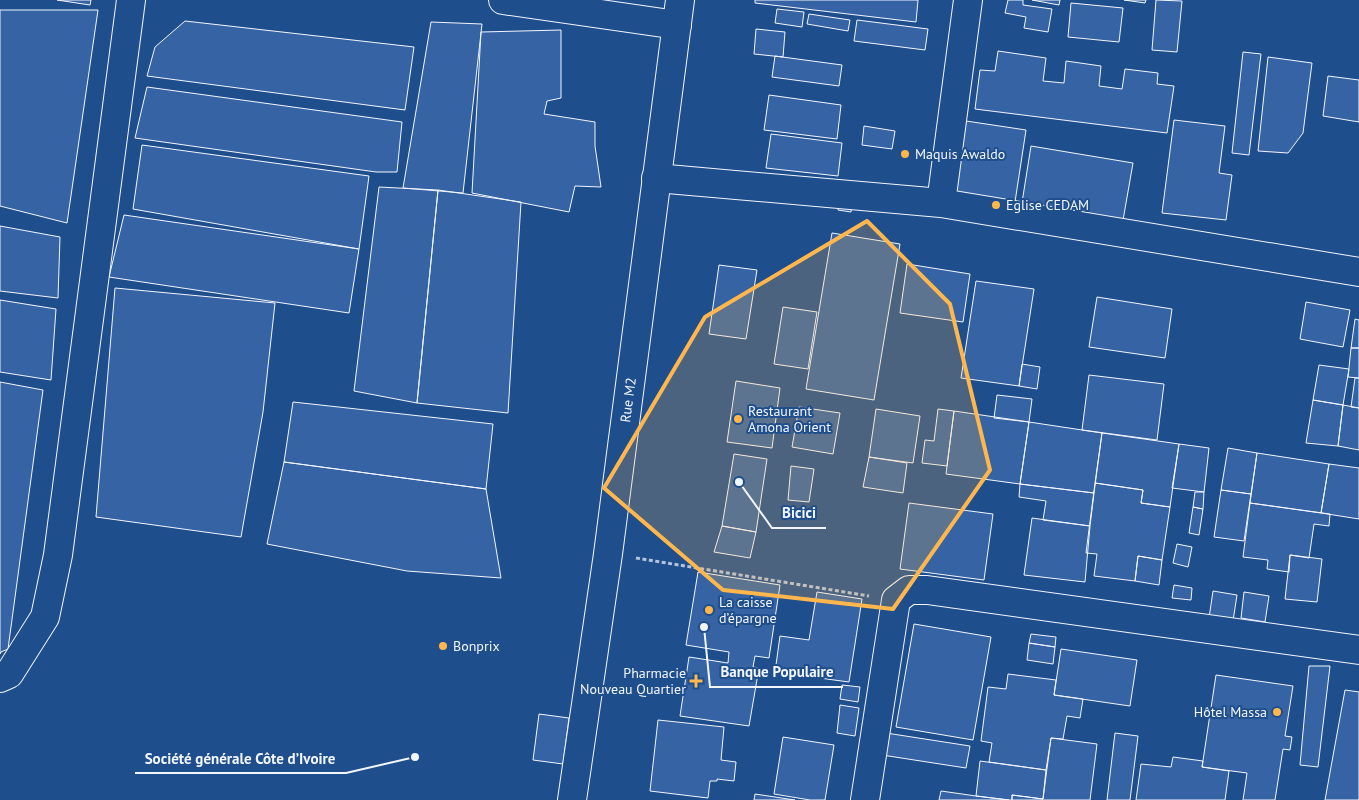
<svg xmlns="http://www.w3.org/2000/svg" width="1359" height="800" font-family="'PT Sans',sans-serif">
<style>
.building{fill:#3563a3;stroke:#f2f6ff}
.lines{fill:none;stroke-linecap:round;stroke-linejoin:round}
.minor-casing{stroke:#f2f6ff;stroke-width:30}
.major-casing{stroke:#f2f6ff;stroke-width:30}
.path{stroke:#b3c4dc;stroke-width:3;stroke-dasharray:4 2.5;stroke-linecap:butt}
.minor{stroke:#1f4e8c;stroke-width:28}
.major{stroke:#1f4e8c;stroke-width:28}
.marked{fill:#ffb74d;fill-opacity:0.2;stroke:#ffb74d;stroke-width:4;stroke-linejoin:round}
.poi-dot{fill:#ffb74d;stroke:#1f4e8c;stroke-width:2}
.labels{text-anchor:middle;stroke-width:4;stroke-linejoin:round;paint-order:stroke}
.poi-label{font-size:14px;fill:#f2f6ff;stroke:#1f4e8c;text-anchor:start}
.street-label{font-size:14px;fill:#f2f6ff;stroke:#1f4e8c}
.leader{fill:none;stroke:#f2f6ff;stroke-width:2}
.callout-dot{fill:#f2f6ff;stroke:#1f4e8c;stroke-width:2}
.callout-label{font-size:15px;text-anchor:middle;font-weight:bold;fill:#f2f6ff;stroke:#1f4e8c;stroke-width:4;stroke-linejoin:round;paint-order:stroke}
</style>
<rect width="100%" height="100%" fill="#1f4e8c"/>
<path class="building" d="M57 0H91L90 5Z
M755 0H918L916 22 755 3Z
M1008 0H1023V5L1052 9 1048 32 1024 28 1026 17 1005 13Z
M1032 0H1060L1059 5Z
M1124 0H1146L1145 3Z
M1156 0 1182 1 1177 52 1152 50Z
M1071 3 1123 8 1119 42 1068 37Z
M777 9 804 12 802 27 775 23Z
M0 10H98L67 223 0 206Z
M809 14 850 20 848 31 807 24Z
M857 20 928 29 925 50 854 41Z
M185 21 414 47 405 110 147 76 155 47Z
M431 22 482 24 463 193 403 188Z
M756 29 785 32 783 57 754 54Z
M561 30V98L547 101 544 114 595 122V146L601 187 575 186 569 212 472 193 481 32Z
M998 51 1046 58 1043 81 1064 83 1066 61 1101 66 1099 86 1122 89 1125 69 1158 73 1157 84 1174 86 1167 133 975 109 980 70 995 71Z
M1243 52 1261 54 1249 155 1232 153Z
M775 56 842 65 839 86 772 77Z
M1268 57 1312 63 1303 133 1288 153 1258 151Z
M1328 76 1359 80V122L1323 116Z
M147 87 402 122 397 172H376L135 138Z
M769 95 841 105 837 139 764 130Z
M1174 120 1225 126 1219 173 1232 175 1226 220 1162 213Z
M966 121 1026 130 1015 202 956 193Z
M864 126 895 131 892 149 862 145Z
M771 134 842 143 838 176 766 168Z
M142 145 369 176 359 249 133 209Z
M1031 146 1133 163 1122 226 1021 209Z
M379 187 438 190 417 403 354 391Z
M438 190 521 202 508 413 417 403Z
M840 200 852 202 851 212 838 210Z
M124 215 359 249 349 313 109 277Z
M0 226 60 237 58 298 0 291Z
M832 233 900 244 874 400 806 389Z
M907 264 970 274 963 322 900 313Z
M719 265 757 270 746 339 709 334Z
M976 281 1034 289 1019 386 961 378Z
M115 288 275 303 263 412 241 537 96 517Z
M1097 297 1172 309 1165 358 1089 347Z
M0 300 56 309 51 380 0 372Z
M1306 302 1350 310 1343 347 1300 339Z
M783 307 817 312 808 369 774 364Z
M1355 319 1359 320V348H1351Z
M1351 348H1359V378L1348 377Z
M1022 364 1040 367 1037 389 1019 386Z
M1319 365 1349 369 1343 405 1313 400Z
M1089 375 1164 384 1157 440 1082 430Z
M1355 378H1359V408L1351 407Z
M736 381 780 388 772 448 727 442Z
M0 382 43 390 8 649 1 652 0 654Z
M997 395 1032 399 1029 422 994 418Z
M1313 400 1343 405 1338 446 1306 443Z
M293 402 493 424 486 489 284 462Z
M1343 405 1359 408V450L1338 446Z
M799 407 840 413 833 454 792 447Z
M876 409 920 416 913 463 869 457Z
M938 409 954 411 947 466 922 463 925 440 934 441Z
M954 411 1029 422 1020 484 946 474Z
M1029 422 1102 433 1094 493 1020 484Z
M1102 433 1179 444 1170 507 1141 503 1143 490 1095 483Z
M1179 444 1209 448 1204 492 1172 488Z
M1228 448 1257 453 1251 494 1221 490Z
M1257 453 1329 464 1321 513 1250 503Z
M734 454 767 459 756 532 722 526Z
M869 457 907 463 903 493 863 487Z
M284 462 486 489 501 578 407 571 267 544Z
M1329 464 1359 468V519L1321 513Z
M791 466 814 469 809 502 788 500Z
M1095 483 1143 490 1141 503 1170 507 1162 560 1138 556 1135 581 1094 576 1097 554 1086 553Z
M1020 484 1094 493 1090 526 1043 520 1046 501 1019 497Z
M1221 490 1251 494 1244 541 1214 537Z
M1195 492H1204L1203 509 1193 507Z
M909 503 993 514 984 580 900 569Z
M1250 503 1330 514 1329 526 1314 524 1309 558 1290 555 1289 572 1267 569 1268 560 1243 557Z
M1193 507 1203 509 1199 535 1189 533Z
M1032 518 1090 526 1085 582 1024 575Z
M722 526 756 532 750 558 714 552Z
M1177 544 1192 547 1188 567 1173 563Z
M1290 555 1322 559 1317 602 1285 599Z
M1138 556 1162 560 1159 585 1135 581Z
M698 572 780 585 769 658 755 656 753 667 759 668 749 726 680 716 689 657 728 663 729 652 686 645Z
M1174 585 1192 588 1191 600 1172 598Z
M1213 591 1237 595 1233 621 1209 618Z
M817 592 862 599 849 682 775 672 780 636 809 640Z
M1244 592 1269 596 1265 622 1241 618Z
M914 624 991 637 973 740 896 727Z
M1031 634 1056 637 1055 647 1029 643Z
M1029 643 1055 647 1053 664 1027 660Z
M1061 649 1137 660 1130 706 1054 695Z
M1309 666H1330L1318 767 1300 765Z
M1008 674 1056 680 1054 695 1083 699 1080 718 1067 716 1063 739 1051 738 1046 770 989 762 992 743 981 741 988 687 1006 689Z
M1216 675 1293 686 1285 736 1292 737 1290 750 1283 749 1275 800H1243L1247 773 1202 767Z
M842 685 860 687 858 702 840 699Z
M1345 690 1359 692V800H1325Z
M840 705 859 708 855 736 837 733Z
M539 714 569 718 563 764 533 760Z
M658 720 724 727 721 760 736 762 734 781 717 779V781H710L708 798 650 791Z
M886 733 970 746 966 768 882 755Z
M1115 733 1138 736 1130 800H1107Z
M783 737 834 745 825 800H810L774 794Z
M1051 738 1097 744 1090 800H1012V795L1043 799Z
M1173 757 1203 761 1202 767 1229 771 1225 800H1136L1141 764 1171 767Z
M980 761 1046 770 1043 799 1012 795V800H1009L976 796Z
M941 791 976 796 1009 800H939Z
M755 794 795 800H754Z"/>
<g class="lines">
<g class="minor-casing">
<path id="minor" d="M503 0 677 25
M656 178 941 203 1359 272
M941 203 968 0
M0 678 9 674 45 617 58 555 131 0
M865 800 896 600 909 590H927L1359 650"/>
</g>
<g class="major-casing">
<g id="major">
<path id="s1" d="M572 800 608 554 680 0"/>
</g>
</g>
<path class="path" d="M636 558 869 596"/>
<use href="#minor" class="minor"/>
<use href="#major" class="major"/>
</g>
<path class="marked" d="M867 221 950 304 990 470 893 609 723 590 604 488 705 317Z"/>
<g class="poi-dot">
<circle cx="905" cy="154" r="5"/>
<circle cx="996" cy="205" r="5"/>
<circle cx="738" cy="419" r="5"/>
<circle cx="709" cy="610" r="5"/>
<circle cx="443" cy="646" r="5"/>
<path d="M693.5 673.5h5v5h5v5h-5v5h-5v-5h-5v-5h5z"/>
<circle cx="1277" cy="712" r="5"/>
</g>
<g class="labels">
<g class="poi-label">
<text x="915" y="159">Maquis Awaldo</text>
<text x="1006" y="210">Eglise CEDAM</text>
<text x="748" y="416">Restaurant<tspan x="748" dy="16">Amona Orient</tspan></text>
<text x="719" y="607">La caisse<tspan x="719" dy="16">d’épargne</tspan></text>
<text x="453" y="651">Bonprix</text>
<text x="686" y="678" text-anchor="end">Pharmacie<tspan x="686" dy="16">Nouveau Quartier</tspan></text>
<text x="1267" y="717" text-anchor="end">Hôtel Massa</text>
</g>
<g class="street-label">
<text dy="5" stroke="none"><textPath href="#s1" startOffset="404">Rue M2</textPath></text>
</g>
</g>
<path class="leader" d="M739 482L772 528H826M704 627L710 687H843M415 757L346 773H135"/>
<g class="callout-dot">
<circle cx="739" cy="482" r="5"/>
<circle cx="704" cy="627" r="5"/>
<circle cx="415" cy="757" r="5"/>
</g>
<g class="callout-label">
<text x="799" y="518">Bicici</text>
<text x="777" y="677">Banque Populaire</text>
<text x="240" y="764">Société générale Côte d’Ivoire</text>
</g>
</svg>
